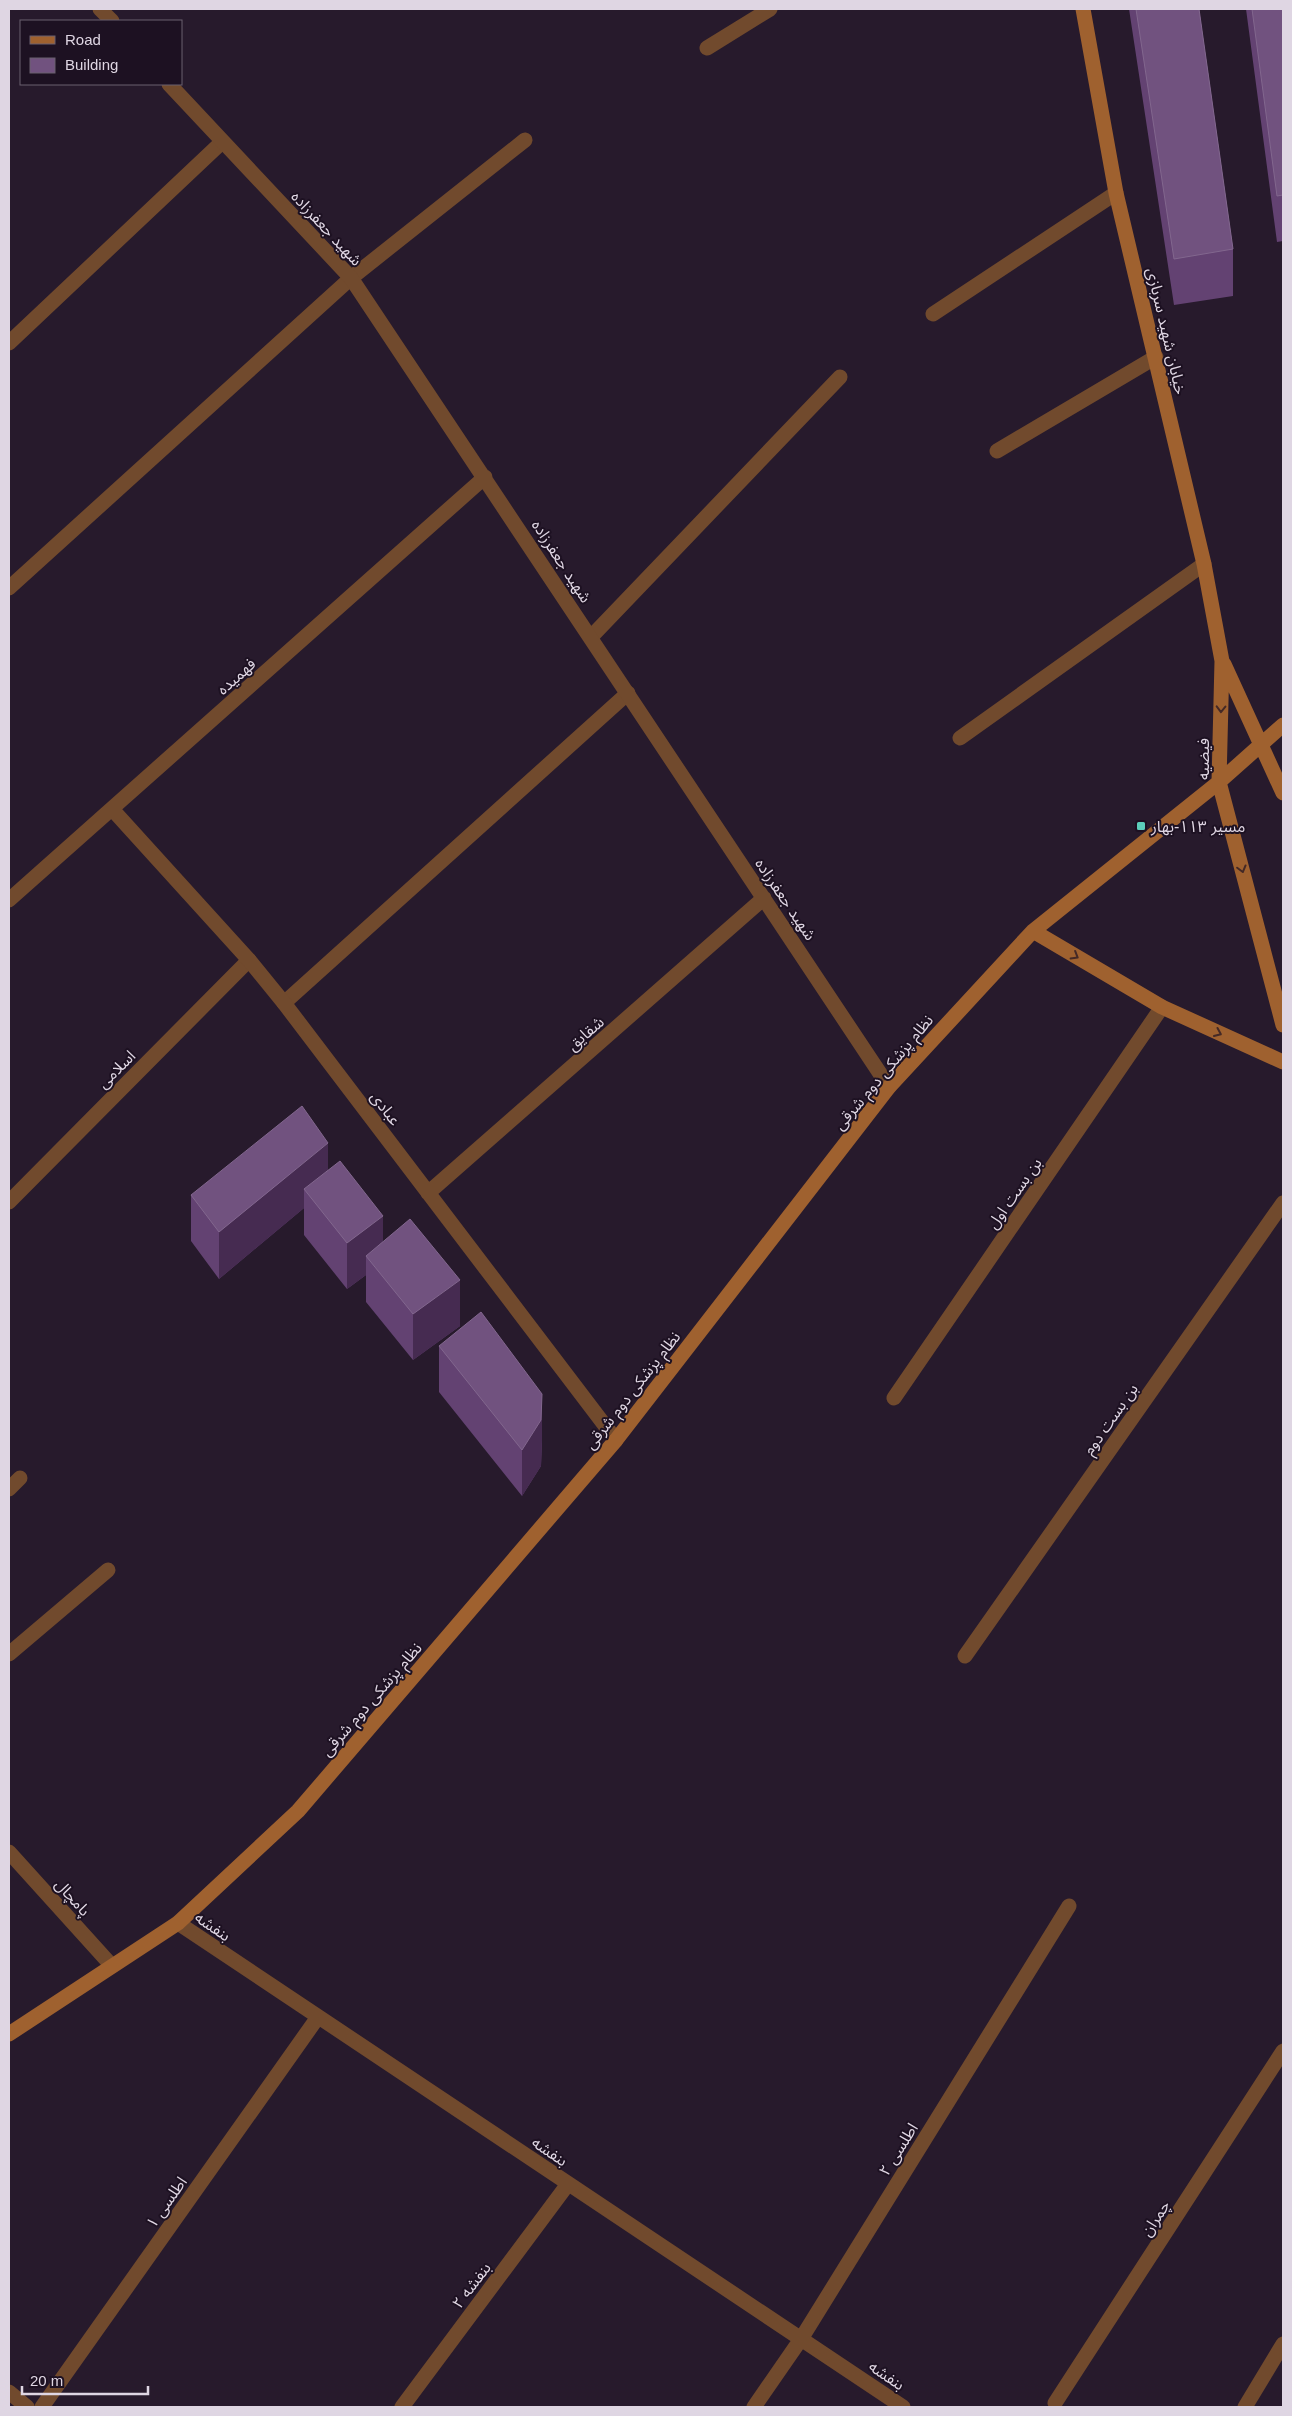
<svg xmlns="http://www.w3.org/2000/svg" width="1292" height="2416" font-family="Arial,'Noto Sans Arabic',sans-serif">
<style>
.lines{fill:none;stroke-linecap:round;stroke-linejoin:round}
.lane{stroke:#714a2d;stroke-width:15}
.street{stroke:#714a2d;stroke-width:15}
.secondary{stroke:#9f612f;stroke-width:15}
.wall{fill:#634272}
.shaded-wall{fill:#462b51}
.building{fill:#71527f;stroke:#82678e}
.oneway{stroke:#442926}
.poi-dot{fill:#5cceba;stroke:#1d1122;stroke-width:2}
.labels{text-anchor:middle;stroke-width:4;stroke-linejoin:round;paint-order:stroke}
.street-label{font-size:16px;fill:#dfd6e3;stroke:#1d1122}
.poi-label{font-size:16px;fill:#dfd6e3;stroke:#1d1122;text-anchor:start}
</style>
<rect width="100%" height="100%" fill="#271a2c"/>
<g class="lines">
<path class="lane" d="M9 343 222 142
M9 588 351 278 525 140
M591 637 840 377
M284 1003 628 693
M9 1202 249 960
M9 1489 20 1478
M9 1654 108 1570
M965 1656 1283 1203
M9 2392 27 2407
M1055 2403 1283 2051"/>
<path class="street" d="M100 9 112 21
M707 48 770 9
M169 84 351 278 889 1087
M933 314 1116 193
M997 451 1156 357
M960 738 1204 564
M112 809 249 960 284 1003 616 1440
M9 900 485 477
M428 1193 764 898
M894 1398 1162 1007
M9 1852 112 1966
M178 1923 903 2407
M42 2407 318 2017
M402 2407 568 2184
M754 2407 801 2339 1069 1906
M1245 2407 1283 2344"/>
<path class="secondary" d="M1083 9 1116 193 1204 564 1222 661 1219 782 1283 1025
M1224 664 1283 793
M1033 931 1162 1007 1283 1062
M9 2034 178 1923 298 1811 616 1440 889 1087 1033 931 1219 782 1283 725"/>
</g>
<path class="wall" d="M1129 9H1199L1233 249V296L1174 305Z
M1246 9H1283V241L1277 242Z
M328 1170 383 1242 460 1326 413 1360 366 1302V1275L347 1289 304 1235V1208L219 1279 191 1241V1195Z
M439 1346 542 1440 541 1466 522 1496 439 1392Z"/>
<path class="shaded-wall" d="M328 1143V1189H304V1208L219 1279V1232Z
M383 1216V1263L366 1256V1275L347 1289V1243Z
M460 1280V1326L413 1360V1314Z
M542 1394V1440L541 1466 522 1496V1450Z"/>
<path class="building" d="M1136 9H1199L1233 249 1174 259Z
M1252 9H1283V195L1277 196Z
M302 1106 328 1143 219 1232 191 1195Z
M340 1161 383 1216 347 1243 304 1189Z
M410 1219 460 1280 413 1314 366 1256Z
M481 1312 542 1394 541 1420 522 1450 439 1346Z"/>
<defs><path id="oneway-chevron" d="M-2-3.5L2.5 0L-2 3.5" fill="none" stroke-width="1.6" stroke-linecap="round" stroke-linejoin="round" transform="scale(1.25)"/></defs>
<g class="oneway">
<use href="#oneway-chevron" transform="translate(1221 709) rotate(91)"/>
<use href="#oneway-chevron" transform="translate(1242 869) rotate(75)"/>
<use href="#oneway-chevron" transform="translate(1075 956) rotate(31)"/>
<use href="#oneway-chevron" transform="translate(1218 1033) rotate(24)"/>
</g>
<rect class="poi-dot" x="1136" y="821" width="10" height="10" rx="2.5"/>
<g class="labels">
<g class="street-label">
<text transform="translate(327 228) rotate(47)" y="6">شهید جعفرزاده</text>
<text transform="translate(1167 331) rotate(77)" y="6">خیابان شهید سربازی</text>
<text transform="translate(562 561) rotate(57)" y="6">شهید جعفرزاده</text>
<text transform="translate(236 676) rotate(-42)" y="6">فهمیده</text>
<text transform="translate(1203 759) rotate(-90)" y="6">فیضیه</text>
<text transform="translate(786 899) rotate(56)" y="6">شهید جعفرزاده</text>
<text transform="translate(585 1033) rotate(-41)" y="6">شقایق</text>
<text transform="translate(116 1069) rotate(-45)" y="6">اسلامی</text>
<text transform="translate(883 1072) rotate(-50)" y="6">نظام پزشکی دوم شرقی</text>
<text transform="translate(386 1108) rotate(53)" y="6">عبادی</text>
<text transform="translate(1014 1193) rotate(-55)" y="6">بن بست اول</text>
<text transform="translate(632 1390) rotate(-52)" y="6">نظام پزشکی دوم شرقی</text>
<text transform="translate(1110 1419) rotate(-55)" y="6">بن بست دوم</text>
<text transform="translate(371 1699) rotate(-49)" y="6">نظام پزشکی دوم شرقی</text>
<text transform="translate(73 1897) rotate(48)" y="6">پامچال</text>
<text transform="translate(213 1926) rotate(34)" y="6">بنفشه</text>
<text transform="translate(898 2149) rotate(-58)" y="6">اطلسی ۲</text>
<text transform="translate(550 2151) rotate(34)" y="6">بنفشه</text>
<text transform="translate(166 2202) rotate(-55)" y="6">اطلسی ۱</text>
<text transform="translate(1155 2218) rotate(-57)" y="6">چمران</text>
<text transform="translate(471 2285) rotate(-53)" y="6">بنفشه ۲</text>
<text transform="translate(887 2375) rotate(34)" y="6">بنفشه</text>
</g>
<g class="poi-label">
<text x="1151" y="832">مسیر ۱۱۳-بهار</text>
</g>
</g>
<rect width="1292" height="2416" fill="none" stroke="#dfd6e3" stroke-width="20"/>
<rect x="20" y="20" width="162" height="65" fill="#1d1122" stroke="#6b606f"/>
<rect x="30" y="36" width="25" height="8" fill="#9f612f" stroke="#6b606f"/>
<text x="65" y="45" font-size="15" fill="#dfd6e3">Road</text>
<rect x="30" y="58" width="25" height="15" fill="#71527f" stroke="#6b606f"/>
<text x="65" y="70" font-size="15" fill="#dfd6e3">Building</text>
<path d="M22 2386v8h126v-8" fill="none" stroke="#dfd6e3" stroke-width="2.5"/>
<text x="30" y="2386" font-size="15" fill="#dfd6e3" stroke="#1d1122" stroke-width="4" paint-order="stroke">20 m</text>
</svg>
